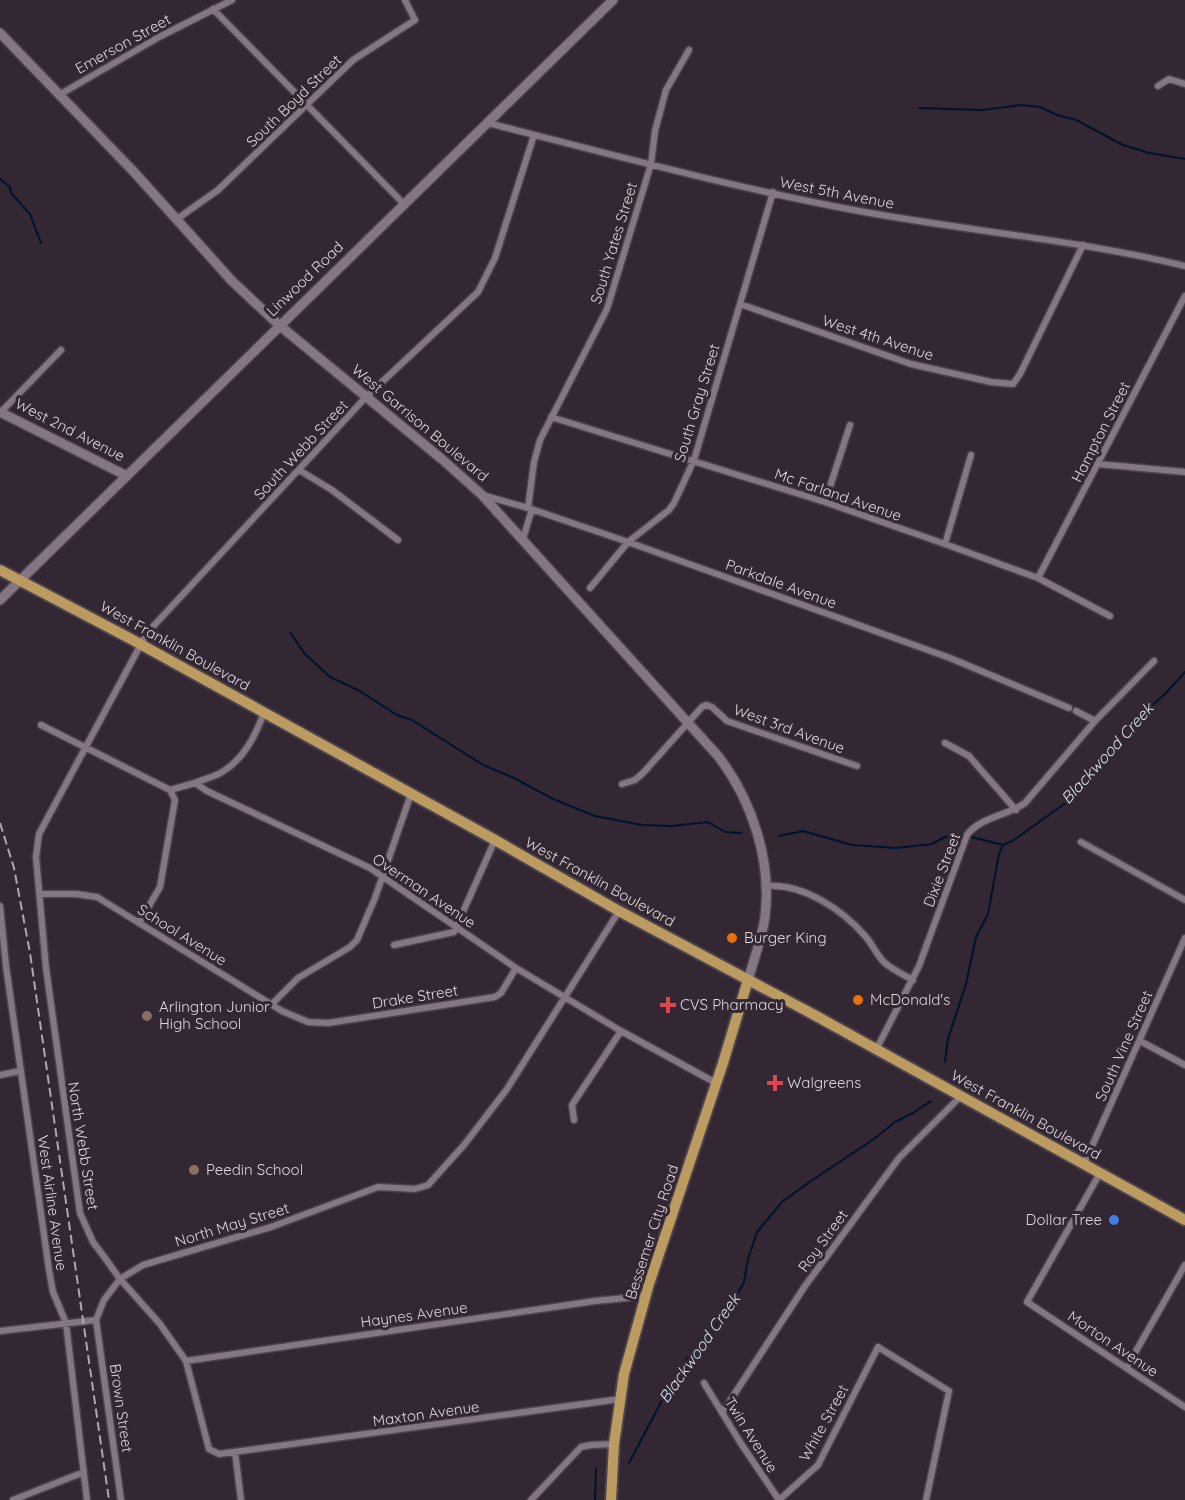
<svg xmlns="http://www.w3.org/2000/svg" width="1185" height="1500" font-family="Quicksand,sans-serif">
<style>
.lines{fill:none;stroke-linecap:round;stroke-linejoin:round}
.stream{stroke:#00132b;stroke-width:2}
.street-casing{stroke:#4d434c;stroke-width:9}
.secondary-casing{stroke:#4d434c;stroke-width:12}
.primary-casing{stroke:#4d434c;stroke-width:14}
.street{stroke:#847783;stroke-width:6}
.secondary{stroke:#847783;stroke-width:9}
.primary{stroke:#bb9b60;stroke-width:10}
.rail{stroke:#afa7ae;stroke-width:2;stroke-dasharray:9 4.5;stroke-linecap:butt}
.food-dot{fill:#e8710a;stroke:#322732;stroke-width:2}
.health-dot{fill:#e0444e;stroke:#322732;stroke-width:2}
.education-dot{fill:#8d6e63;stroke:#322732;stroke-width:2}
.shop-dot{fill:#3f7fe0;stroke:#322732;stroke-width:2}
.labels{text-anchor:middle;stroke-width:6;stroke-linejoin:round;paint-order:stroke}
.street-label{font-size:15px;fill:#ddd6dc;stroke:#322732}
.poi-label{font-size:15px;fill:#ddd6dc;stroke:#322732;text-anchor:start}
.water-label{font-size:16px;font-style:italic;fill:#d2e0ef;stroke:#322732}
</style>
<rect width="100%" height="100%" fill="#322732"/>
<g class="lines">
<path class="stream" d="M919 108 982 110 1022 105 1040 107 1057 115 1076 120 1123 145 1149 153 1185 159
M0 179 10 187 11 193 30 214 41 243
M290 632 304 653 330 677 358 690 397 715 412 720 483 765 514 778 553 799 595 816 642 825 672 826 708 822 725 832 741 833
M779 836 803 831 852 845 896 848 932 844 945 837 961 835
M972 837 1003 845
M945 1062 948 1039 966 984 976 937 988 914 999 854 1003 845 1014 840 1067 802 1089 778 1123 731 1165 694 1185 672
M629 1463 670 1385 689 1356 704 1343 733 1302 744 1282 748 1259 757 1232 782 1202 808 1183 874 1139 895 1122 913 1113 931 1101
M595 1500 596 1469"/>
<g class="street-casing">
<path id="street" d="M213 9 403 203
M1158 86 1169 79 1185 84
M59 95 159 37 232 0
M488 123C609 154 735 188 859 211 967 231 1078 240 1185 266
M534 135 495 258 478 292 366 397 147 633 39 834 36 857 46 968 80 1213 93 1242 105 1258 120 1279 160 1324 186 1361 209 1449 219 1454 620 1399
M177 219 218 190 353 60 415 20 405 0
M740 304 911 364 991 382 1013 384 1020 374 1083 245
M1 412 61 350
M551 417 825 502 945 544 1038 578 1110 616
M1098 464 1185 472
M299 470 332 490 398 540
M482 495 528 508 628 542 950 658 1069 708
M825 502 850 425
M528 508 534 462 540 440 607 309 651 164 655 131 666 90 689 50
M523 539 532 509
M945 544 971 455
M1038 578 1185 296
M590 588 628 542 669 510 674 503 694 460 773 192
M1076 711 1095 721
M41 725 170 790 195 783 207 791 370 868 516 968 621 1031 716 1083
M945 743 969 756 1016 810
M195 783C204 779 214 777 222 772 244 759 255 736 264 713
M622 784 635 780 643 773 702 707 706 705 712 707 727 721 857 766
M1081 842 1185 900
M766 886C803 883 843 910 866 937 873 945 877 956 885 963 893 970 904 975 913 980
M40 894H76L97 897 282 1011 308 1022 328 1023 495 997 501 993 516 968
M0 906 6 966 49 1270 53 1292 66 1323 87 1500
M139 923 160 887 175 800 170 790
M394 945 454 932 495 840
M272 1004 298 978 350 947 357 940 375 898 411 794
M1140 1041 1185 1065
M876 1050 919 966 967 835C980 817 1007 816 1025 803L1095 721 1154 661
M0 1075 20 1071
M574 1120 572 1105 621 1031
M1084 1164 1185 938
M1100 1173 1027 1302 1185 1407
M0 1331 96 1320
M186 1361 595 1301 646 1296
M1127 1367 1185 1265
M704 1383 740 1442 779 1500
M722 1413 805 1286 899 1158 961 1096
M235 1452 241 1500
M13 1500 84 1472
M121 1500 96 1320 104 1300 120 1279 143 1265 271 1227 378 1187 415 1189 428 1185 464 1145 507 1089 619 911
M531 1500 581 1447 591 1445 614 1444
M779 1500 818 1465 878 1347 949 1391 926 1500"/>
</g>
<g class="secondary-casing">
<path id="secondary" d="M0 33 134 172 232 281 279 325 443 460 482 495 718 756C752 800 772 861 765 917 762 938 754 959 748 980
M0 412 127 476
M0 600 613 0"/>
</g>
<g class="primary-casing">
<path id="primary" d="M0 570 131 639 495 840 619 911 818 1017 1185 1220
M611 1500 614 1444 624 1374 649 1284 723 1063 748 980"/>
</g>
<use href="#street" class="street"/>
<use href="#secondary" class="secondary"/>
<use href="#primary" class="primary"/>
<path class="rail" d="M0 823 14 868 30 953 109 1500"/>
</g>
<g class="food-dot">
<circle cx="732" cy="938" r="6"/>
<circle cx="858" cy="1000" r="6"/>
</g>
<g class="health-dot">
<path d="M665 996h6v6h6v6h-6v6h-6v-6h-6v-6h6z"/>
<path d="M772 1074h6v6h6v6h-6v6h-6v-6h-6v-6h6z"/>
</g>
<g class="education-dot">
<circle cx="147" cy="1016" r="6"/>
<circle cx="194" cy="1170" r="6"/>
</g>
<circle class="shop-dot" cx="1114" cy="1220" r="6"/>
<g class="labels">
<g class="street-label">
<text transform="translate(123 44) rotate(-29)" y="5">Emerson Street</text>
<text transform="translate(294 101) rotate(-44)" y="5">South Boyd Street</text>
<text transform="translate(837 193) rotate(11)" y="5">West 5th Avenue</text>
<text transform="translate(614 243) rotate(-73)" y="5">South Yates Street</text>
<text transform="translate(305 279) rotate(-44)" y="5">Linwood Road</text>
<text transform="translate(878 338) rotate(18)" y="5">West 4th Avenue</text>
<text transform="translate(697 403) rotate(-73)" y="5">South Gray Street</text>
<text transform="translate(420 423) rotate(40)" y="5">West Garrison Boulevard</text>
<text transform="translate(70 430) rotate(27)" y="5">West 2nd Avenue</text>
<text transform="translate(1101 432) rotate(-63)" y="5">Hampton Street</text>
<text transform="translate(301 450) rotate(-47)" y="5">South Webb Street</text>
<text transform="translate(838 495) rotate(19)" y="5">Mc Farland Avenue</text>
<text transform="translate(781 584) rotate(20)" y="5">Parkdale Avenue</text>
<text transform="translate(175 646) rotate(29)" y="5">West Franklin Boulevard</text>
<text transform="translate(789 729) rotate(20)" y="5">West 3rd Avenue</text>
<text transform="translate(942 870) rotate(-69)" y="5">Dixie Street</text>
<text transform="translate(600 882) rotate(29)" y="5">West Franklin Boulevard</text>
<text transform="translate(424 891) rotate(34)" y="5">Overman Avenue</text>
<text transform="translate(182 935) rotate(32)" y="5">School Avenue</text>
<text transform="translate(415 997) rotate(-9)" y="5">Drake Street</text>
<text transform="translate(1124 1046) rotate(-66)" y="5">South Vine Street</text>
<text transform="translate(1026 1115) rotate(29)" y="5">West Franklin Boulevard</text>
<text transform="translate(83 1146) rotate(81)" y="5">North Webb Street</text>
<text transform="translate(52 1203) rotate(82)" y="5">West Airline Avenue</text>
<text transform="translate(232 1225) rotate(-17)" y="5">North May Street</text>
<text transform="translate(652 1232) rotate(-72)" y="5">Bessemer City Road</text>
<text transform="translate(823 1241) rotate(-54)" y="5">Roy Street</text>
<text transform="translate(414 1315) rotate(-8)" y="5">Haynes Avenue</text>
<text transform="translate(1113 1344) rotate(34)" y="5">Morton Avenue</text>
<text transform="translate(121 1408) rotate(82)" y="5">Brown Street</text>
<text transform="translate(426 1414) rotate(-8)" y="5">Maxton Avenue</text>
<text transform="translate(824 1423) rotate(-61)" y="5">White Street</text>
<text transform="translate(751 1435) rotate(58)" y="5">Twin Avenue</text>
</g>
<g class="poi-label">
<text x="744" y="943">Burger King</text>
<text x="870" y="1005">McDonald's</text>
<text x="680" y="1010">CVS Pharmacy</text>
<text x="159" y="1012">Arlington Junior<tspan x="159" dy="17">High School</tspan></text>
<text x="787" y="1088">Walgreens</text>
<text x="206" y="1175">Peedin School</text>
<text x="1102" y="1225" text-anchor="end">Dollar Tree</text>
</g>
<g class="water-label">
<text transform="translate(1107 753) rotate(-48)" y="6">Blackwood Creek</text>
<text transform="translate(699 1348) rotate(-55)" y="6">Blackwood Creek</text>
</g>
</g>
</svg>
